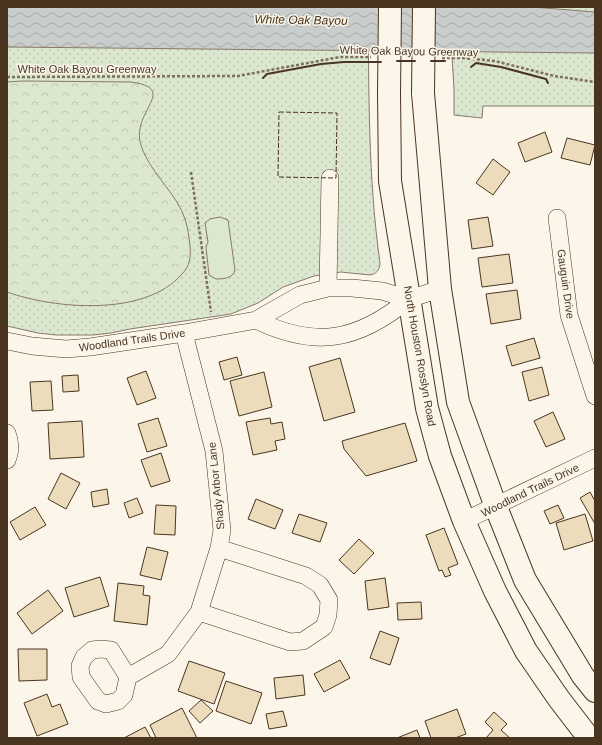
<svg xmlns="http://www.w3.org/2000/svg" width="602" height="745" font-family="Helvetica,sans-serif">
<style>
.grass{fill:url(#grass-dots);stroke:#887966}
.forest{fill:url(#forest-crowns);stroke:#887966}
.green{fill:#dce7d0;stroke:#887966}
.water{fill:url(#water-waves);stroke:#887966}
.building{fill:#ecdcbc;stroke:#4a3520}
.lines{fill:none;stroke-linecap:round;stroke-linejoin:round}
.minor-casing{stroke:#4a3520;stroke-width:18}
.major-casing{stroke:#4a3520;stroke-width:24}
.path{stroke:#7f6f5c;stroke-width:2.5;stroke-dasharray:3 2;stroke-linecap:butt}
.minor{stroke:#fbf6e9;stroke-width:17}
.major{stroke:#fbf6e9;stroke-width:22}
.major-bridge-casing{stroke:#4a3520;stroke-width:24;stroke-linecap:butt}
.major-bridge{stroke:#fbf6e9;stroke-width:22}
.fence{stroke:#4a3520;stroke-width:1;stroke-dasharray:5 2;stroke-linecap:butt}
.wall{stroke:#4a3520;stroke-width:2}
.labels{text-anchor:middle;stroke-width:3;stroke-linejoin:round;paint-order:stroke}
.street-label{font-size:11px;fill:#4a3520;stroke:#fbf6e9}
.water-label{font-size:12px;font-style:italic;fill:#4a3520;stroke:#fbf6e9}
</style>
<defs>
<pattern id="grass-dots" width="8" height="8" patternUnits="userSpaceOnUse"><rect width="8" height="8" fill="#dce7d0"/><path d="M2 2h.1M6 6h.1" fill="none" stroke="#bec7b2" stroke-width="1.8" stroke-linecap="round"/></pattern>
<pattern id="forest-crowns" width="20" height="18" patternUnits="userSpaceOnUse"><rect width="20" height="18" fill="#dce7d0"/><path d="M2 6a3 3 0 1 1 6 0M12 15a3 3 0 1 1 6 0" fill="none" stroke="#bec7b2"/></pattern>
<pattern id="water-waves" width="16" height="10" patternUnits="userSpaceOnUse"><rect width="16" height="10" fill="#c9cecd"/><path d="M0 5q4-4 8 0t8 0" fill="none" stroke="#a5a8a6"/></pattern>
</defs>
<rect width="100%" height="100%" fill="#fbf6e9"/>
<path class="grass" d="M7 7H368C369 93 368 178 380 263 380 270 376 274 370 275L341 272 314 276 283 287 258 303 231 314 130 329 111 333 93 335H56L38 333 7 326Z
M449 7H595V106H483L482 118 454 115V89Z"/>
<path class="forest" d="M22 81 130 82C173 87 143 106 140 129 138 138 141 147 145 155 156 178 177 195 185 219 188 228 189 237 190 246 191 257 190 266 182 274 145 317 55 309 7 292V82Z"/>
<path class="green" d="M220 217 228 220 235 270C233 278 224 279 216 279L209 275 206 247 208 242 205 223 210 219Z"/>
<path class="water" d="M7 7H532L595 12V53L7 47Z"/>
<path class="building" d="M545 132 552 152 525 162 518 143Z
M567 138 595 145 590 165 561 158Z
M493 159 510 172 493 195 476 183Z
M488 217 493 246 472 249 468 220Z
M509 254 513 283 482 287 478 258Z
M517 290 521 319 491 324 486 294Z
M534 338 540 358 512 366 506 346Z
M237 357 242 375 224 380 219 362Z
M340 358 355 412 324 421 309 367Z
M542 367 549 395 529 401 522 372Z
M146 371 156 398 137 405 127 378Z
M264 372 272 407 239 416 230 381Z
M78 375 79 391 63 392 62 376Z
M51 381 53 410 32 411 30 382Z
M553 412 565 439 546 447 534 421Z
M158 418 167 446 147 452 138 424Z
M270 418 271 424 282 422 285 439 275 441 277 450 253 455 246 422Z
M82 421 84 457 50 459 48 423Z
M405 423 417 461 366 476 344 449 342 441Z
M161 453 170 481 151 487 141 460Z
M61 473 80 483 66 509 48 499Z
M107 489 109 504 93 507 91 492Z
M590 492 595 501V524L580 498Z
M137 498 143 513 129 518 124 503Z
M256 499 283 510 275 529 248 519Z
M156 505 176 506 175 535 154 534Z
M558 505 564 518 550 524 544 511Z
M35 507 46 525 20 540 10 522Z
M299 514 327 523 320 542 292 533Z
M585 514 593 541 564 550 556 523Z
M444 528 458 564 448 568 451 575 445 577 442 570 439 571 426 535Z
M359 539 374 553 354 574 339 560Z
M147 547 168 552 161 580 140 575Z
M100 577 109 606 74 617 65 588Z
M385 578 389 607 368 610 365 581Z
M118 583 144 586 143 595 150 596 147 625 114 621Z
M48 590 63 611 32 634 17 613Z
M421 602 422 619 398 620 397 603Z
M380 631 399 638 390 665 370 658Z
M18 649H47V680L19 681Z
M340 660 350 678 324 692 314 674Z
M189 661 225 673 214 704 178 691Z
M303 675 305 695 276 699 274 678Z
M226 681 262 693 251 724 216 711Z
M47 694 52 707 60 704 68 724 37 736 24 703Z
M201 700 213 711 200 723 189 711Z
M182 708 197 738H156L150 725Z
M457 709 466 734 455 738H431L425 721Z
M283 711 287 726 269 729 266 714Z
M494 712 507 724 501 730 510 738H486L493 730 485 722Z
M145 727 151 738H124Z
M417 730 420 738H397Z"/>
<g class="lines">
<g class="minor-casing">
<path id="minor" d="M557 218 569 315 595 396
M328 288 330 178
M409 299 440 289
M7 341 32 346 66 349 90 347 184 333 256 320 300 295 328 288H352L382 291 409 299C358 341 316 349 256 320
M7 433C11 443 11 451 7 460
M464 521 595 458
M199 612 290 642 303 641 324 627 328 615 329 600 320 585 306 576 219 548
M128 677 111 650 101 649 92 650 84 657 80 666 81 677 98 701 106 704 118 701 124 695 128 677 168 654 199 612 219 548 222 530 214 451 184 333"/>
</g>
<g class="major-casing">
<path id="major" d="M389 93 390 181 427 408 440 456 464 521 495 591 526 651 559 699 589 738
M423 93 440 289 458 402 496 507 525 580 583 676 595 691"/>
</g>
<path class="path" d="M442 58H462L495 61 554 76 595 82
M7 77 238 76 340 57H371
M191 172 211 312"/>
<use href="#minor" class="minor"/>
<use href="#major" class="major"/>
<g class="major-bridge-casing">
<path id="major-bridge" d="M389 93 390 7
M423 93 424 7"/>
</g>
<use href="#major-bridge" class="major-bridge"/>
<path class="fence" d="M279 112 337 113 336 178 278 177Z"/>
<path class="wall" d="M397 61H415
M431 61H445
M471 67 476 63 501 67 546 79 548 83
M263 78 267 74 321 64 344 62H381"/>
</g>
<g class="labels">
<g class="street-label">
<text transform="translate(409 51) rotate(1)" y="4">White Oak Bayou Greenway</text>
<text x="87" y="73">White Oak Bayou Greenway</text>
<text transform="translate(566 284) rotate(82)" y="4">Gauguin Drive</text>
<text transform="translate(132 340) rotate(-8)" y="4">Woodland Trails Drive</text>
<text transform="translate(420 356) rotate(80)" y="4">North Houston Rosslyn Road</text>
<text transform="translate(216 486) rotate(-96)" y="4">Shady Arbor Lane</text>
<text transform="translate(530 490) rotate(-26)" y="4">Woodland Trails Drive</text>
</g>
<g class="water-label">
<text transform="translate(301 20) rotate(1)" y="4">White Oak Bayou</text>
</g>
</g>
<rect width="602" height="745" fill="none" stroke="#4a3520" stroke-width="16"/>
</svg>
